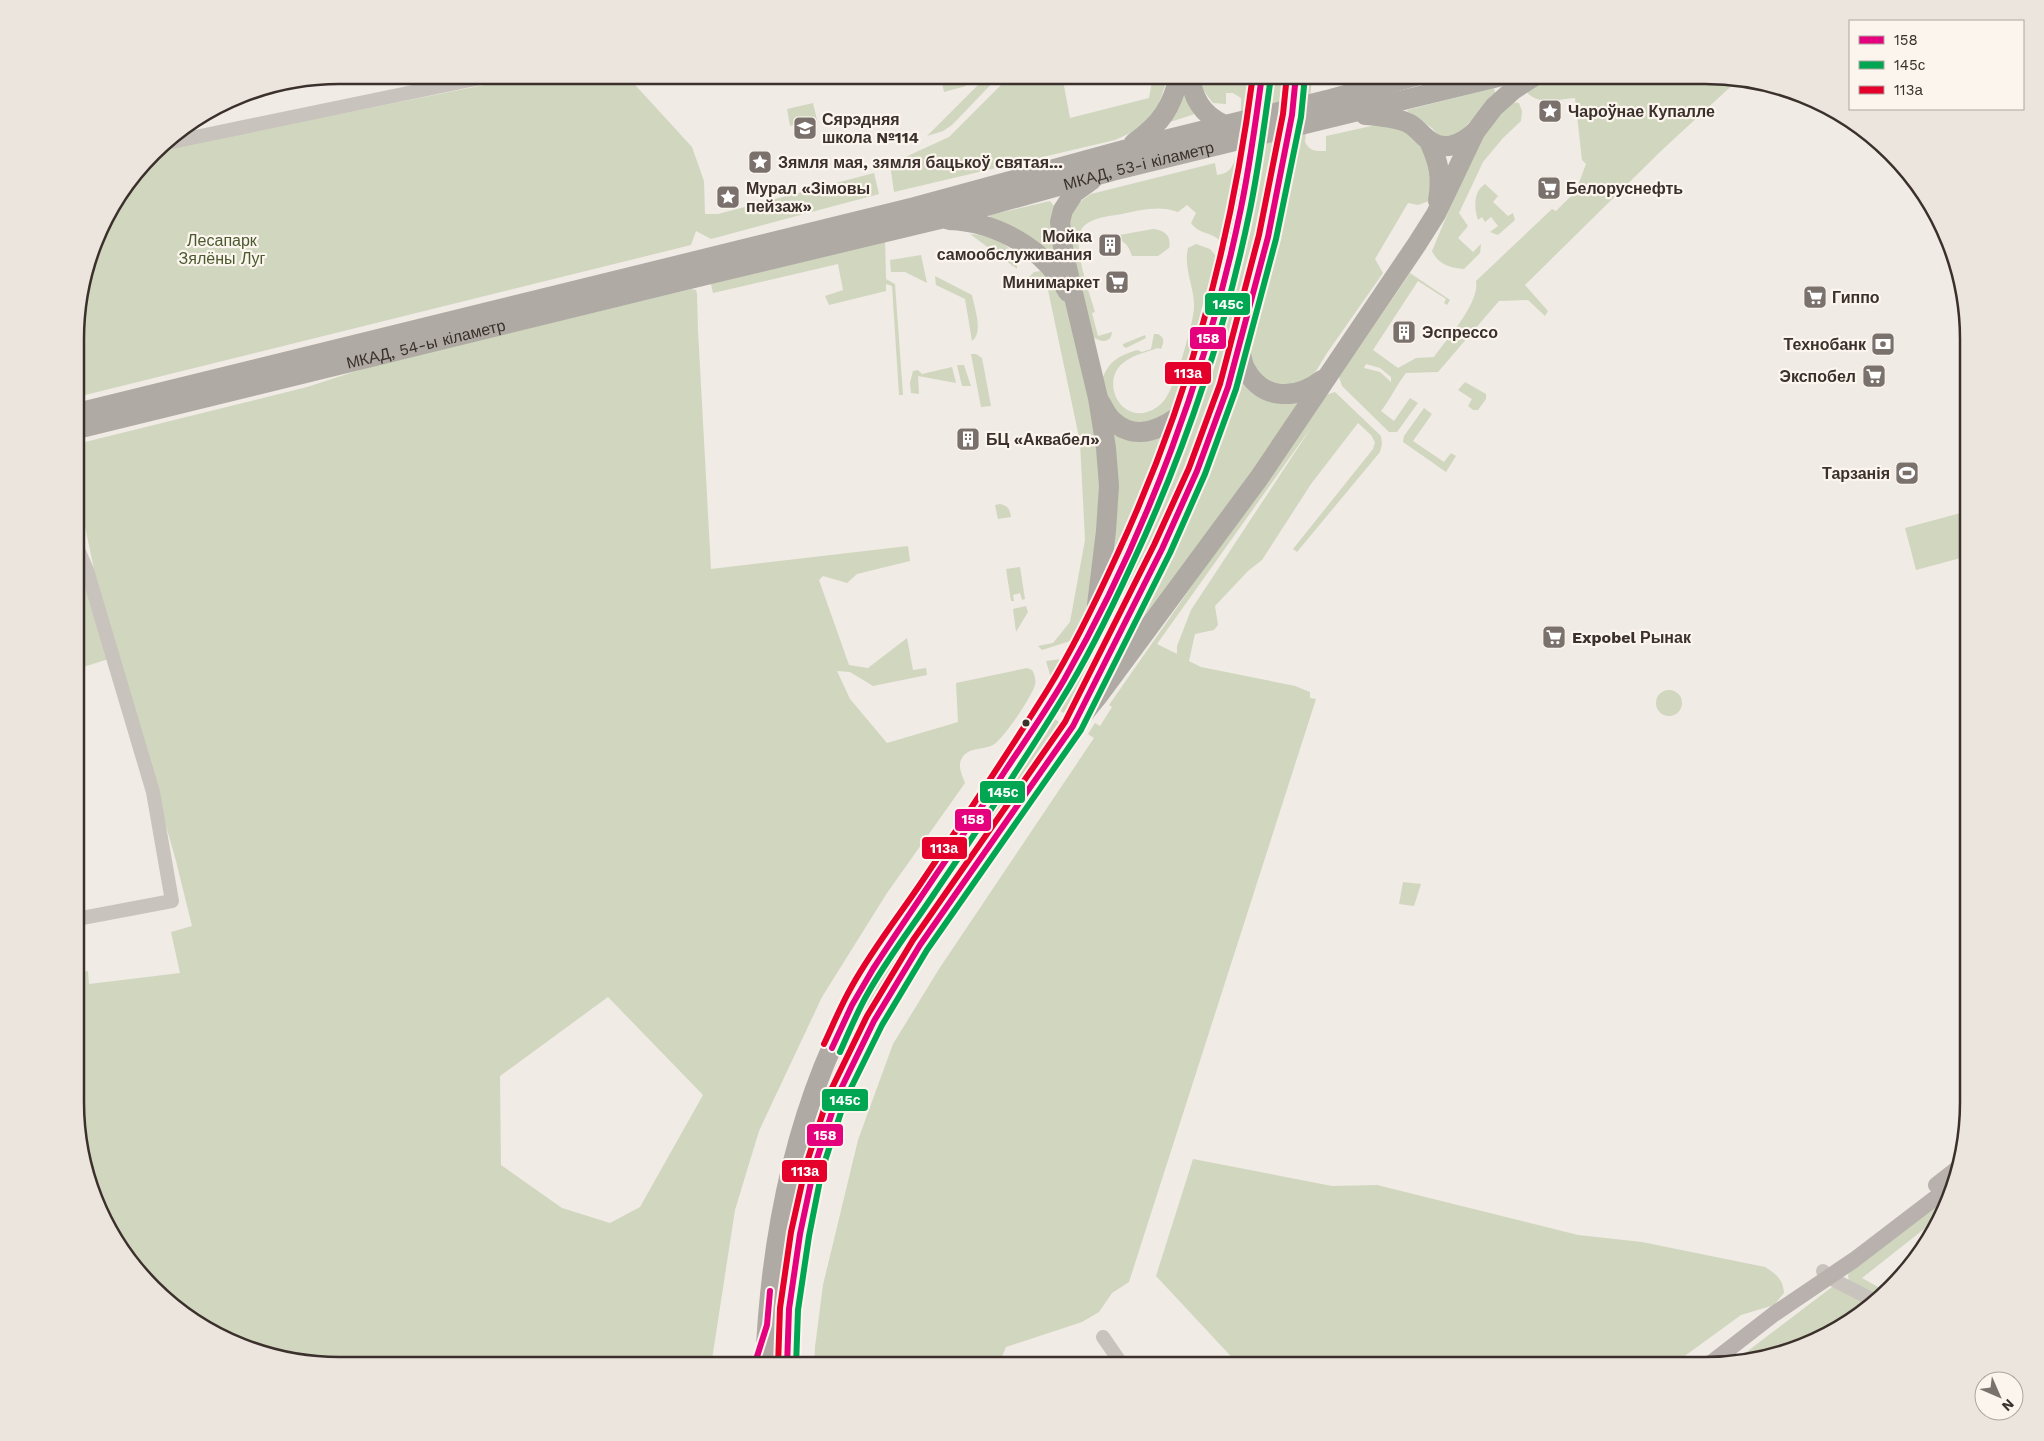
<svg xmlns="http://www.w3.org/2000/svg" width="2044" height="1441" font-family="'Work Sans',sans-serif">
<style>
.green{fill:#d1d6bf;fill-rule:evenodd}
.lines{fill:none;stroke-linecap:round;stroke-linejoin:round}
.minor{stroke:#c9c3be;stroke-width:14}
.major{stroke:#b8b1ad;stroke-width:16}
.highway{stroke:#afaaa4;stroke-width:20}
.bus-1-casing{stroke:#fbf5ee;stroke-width:10}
.bus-2-casing{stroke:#fbf5ee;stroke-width:10}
.bus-3-casing{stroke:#fbf5ee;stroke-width:10}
.bus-1{stroke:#e5007d;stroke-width:6}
.bus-2{stroke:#00a651;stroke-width:6}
.bus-3{stroke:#e4002b;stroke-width:6}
.bus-dot{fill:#3b302b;stroke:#fbf5ee;stroke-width:2}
.labels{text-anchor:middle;stroke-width:4.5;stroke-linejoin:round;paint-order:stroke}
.poi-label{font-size:16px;font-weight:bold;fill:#3b302b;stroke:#fbf5ee;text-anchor:start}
.street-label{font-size:16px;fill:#3b302b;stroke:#fbf5ee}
.park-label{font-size:16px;fill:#4a5a2e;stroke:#fbf5ee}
.rim{fill:none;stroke:#3b302b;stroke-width:2.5}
.line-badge{stroke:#fbf5ee;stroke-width:2}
.badge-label{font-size:14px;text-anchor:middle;font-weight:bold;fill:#fff}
</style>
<rect width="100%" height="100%" fill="#f0ebe5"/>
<path class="green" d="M533 75H626L692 147 704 181 705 214H718L874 173 879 194 711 239 696 231 691 245 77 397V304L102 222 156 151Z
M954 75H963L966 86 944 92 941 79Z
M988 75H1000L952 125 943 131 927 136Z
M1011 75H1062L1070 118 1149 98 1153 75H1169L1156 111 1141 128 1115 140 894 192 890 164 949 137Z
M1198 75H1252L1246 154 1224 246C1215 230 1201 237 1191 223L1196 213 1187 205 1178 212C1159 205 1141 210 1122 214 1110 216 1095 217 1085 225 1068 238 1090 293 1095 312L1092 313 1098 336 1112 332C1111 344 1100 342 1093 337 1087 313 1063 240 1068 220 1072 209 1081 200 1091 194L1215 163 1217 175C1223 174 1227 173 1231 168 1240 157 1241 114 1241 98L1233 93H1226V104L1213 103 1200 86Z
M1273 75H1286L1270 181 1248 278 1216 383 1184 473 1136 584 1101 651 1064 713 1055 708 1205 381 1236 281 1258 183Z
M1304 75H1317L1312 80 1305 142C1310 152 1316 151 1326 151V136L1376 125 1393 126 1416 138 1432 165 1429 201 1418 205 1408 203 1375 259 1383 273 1327 353 1316 371 1306 382 1282 386 1260 379 1248 349 1279 235 1295 146Z
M1548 75 1722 76 1739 79 1662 150 1525 285 1548 311 1545 316 1528 300 1499 301 1438 372 1406 373C1396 386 1391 398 1381 411L1394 421 1410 398 1418 403 1397 432H1389L1342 386 1339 377 1410 273 1450 300 1447 305 1444 303 1446 299 1418 281 1373 350 1398 368 1416 358 1434 357C1447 339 1480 303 1476 281L1552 209 1556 211 1576 191 1586 164 1582 160 1575 98C1559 99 1534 107 1524 88L1534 80ZM1366 364 1380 368 1391 377V382L1380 372 1364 368Z
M1494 88 1495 93 1455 139 1439 137 1432 128 1408 112 1407 110Z
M1183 93 1198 113 1170 122Z
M1511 102 1519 103 1522 111 1521 121 1503 138 1483 162 1459 213 1468 226 1458 238 1473 252 1481 244 1480 253 1464 269C1450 268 1438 264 1432 251L1481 134Z
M813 103 817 120 790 126 787 109Z
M1485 184 1498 196 1493 202 1508 216 1513 213 1515 220 1498 235 1490 232 1498 226 1491 217 1485 222 1482 217 1478 220C1474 208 1473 192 1485 184Z
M1050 201 1054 206 1056 259 989 220 990 215Z
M1153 229C1164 230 1172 236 1169 248L1158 256H1132C1127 241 1123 241 1108 237Z
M970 234C990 235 1018 244 1017 269Z
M885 241 886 279 895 284 903 395H899L892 286 886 284V291L829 305 825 296 843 290 838 264 713 293 711 284Z
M1196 244 1210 249 1216 256V267L1206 302 1204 324 1182 391 1174 410 1167 418 1137 424 1113 413 1101 382C1109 361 1116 357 1137 350L1142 352 1151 349 1154 334H1158C1165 338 1164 342 1161 349L1158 348C1146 352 1133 355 1123 363 1105 377 1113 409 1136 413 1148 415 1162 406 1167 396 1176 382 1193 325 1194 308 1195 288 1183 268 1188 248Z
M921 255 927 283 905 272H891L890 260Z
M1041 271 1062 289 1099 430 1105 491 1088 608 1077 635 1070 641 1042 650 1038 646 1053 643 1070 622 1085 540 1080 442 1048 290 1029 277 1034 272Z
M935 276 972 295C974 307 984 332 972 341L965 299 936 285Z
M691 289 696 290 697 294 698 330 711 569 908 546 910 561 857 574 847 583 823 576 819 580 849 665 868 668 907 638 913 670 926 668 927 675 873 686 850 672 837 671 850 699 887 743 958 722 956 683 1027 668 1032 670C1035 675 1036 680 1035 685 1031 698 1004 738 993 745 984 750 968 747 962 758 957 766 962 775 965 783L887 893 822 997 759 1131 735 1210 711 1366 322 1365 254 1352 178 1312 110 1235 77 1137V973L88 971 89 984 180 973 171 932 192 926 176 861 118 656 77 669V563L88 581 94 569 84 522 77 527V444L307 387 372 366ZM608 997 703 1095 640 1207 610 1223 562 1208 501 1165 500 1076Z
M1145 335 1146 338 1126 348 1123 346V344Z
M971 354H976L982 358 991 406 981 407Z
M964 365 971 386H962L957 365Z
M952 367 956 383 918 376 919 394 911 393 910 383 913 371 918 370 922 374Z
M1238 375 1307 395 1122 652Z
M1465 382 1486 394V399L1478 410H1473L1468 406 1472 399 1458 390Z
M1335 392 1381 436 1382 444 1380 452 1297 552 1293 549 1373 449 1375 442 1371 435 1358 423 1311 484 1262 560 1248 571 1215 606 1218 625 1214 630 1195 634 1189 661 1201 667 1295 686 1310 692V698L1316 699 1129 1282 1112 1293 1099 1312 1082 1322 1006 1347 998 1366H814L815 1347 823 1285 858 1140 893 1044 939 969 1094 738 1088 734 1095 723 1100 726 1112 707 1109 705 1325 395ZM1313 425 1191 610 1177 646V654L1157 644Z
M1424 408 1432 414 1413 441 1444 462 1451 453 1456 456 1446 472 1403 442 1404 436Z
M1111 432 1164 436 1150 478 1110 567Z
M1000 504C1008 506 1010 509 1011 517L998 519 995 505Z
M1968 511V556L1916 570 1905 528Z
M1020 567 1025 599 1022 600 1020 593 1013 595 1014 601H1011L1006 569Z
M1026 606 1028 612 1016 632 1013 609Z
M1061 659 1051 678 1046 661Z
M1656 703a13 13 0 1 1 26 0a13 13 0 1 1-26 0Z
M1051 716 1059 722C993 819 919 917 864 1021L855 1018 891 952Z
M1403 882 1421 884 1414 906 1399 904Z
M1193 1159 1332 1186 1377 1185 1578 1235 1642 1242 1765 1267C1776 1274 1783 1279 1784 1293L1774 1305 1741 1315 1671 1366H1240L1156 1276Z
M1953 1192 1938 1218 1862 1278 1887 1292 1880 1300 1849 1282 1848 1275 1850 1270Z
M1832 1287 1838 1288 1873 1305 1822 1339 1773 1357 1732 1363Z"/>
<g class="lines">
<path class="minor" d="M162 144 495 75
M77 547 87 570 153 792 172 901 82 918
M1823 1271 1830 1278 1877 1302
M1103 1337 1123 1366"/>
<path class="major" d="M1936 1185 1959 1167
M1707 1366 1774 1314 1854 1260 1956 1182"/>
<g class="highway">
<path d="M1191 75C1191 97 1203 115 1223 124"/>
<path d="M1365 115C1379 116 1395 117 1408 123 1415 126 1420 133 1426 138 1443 153 1460 145 1475 132"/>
<path d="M1429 141C1439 163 1442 176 1438 201"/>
<path d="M1134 143C1162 123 1171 108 1180 75"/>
<path d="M1092 180 1074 193 1063 210 1060 222 1064 255 1098 398 1106 448 1109 486 1106 531 1097 605"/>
<path d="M949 220C998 222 1045 249 1068 292"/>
<path d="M1239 345C1241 353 1242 362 1245 368 1262 401 1296 400 1322 380"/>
<path d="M1100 402C1104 408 1107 416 1113 421 1136 443 1166 428 1186 410"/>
<path d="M77 413 915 207 1124 150 1331 99 1419 75"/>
<path id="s1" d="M77 429 702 276 940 219 1112 171 1506 75"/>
<path d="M1096 682C1131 613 1168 543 1197 471 1220 413 1237 354 1253 294 1272 222 1288 149 1296 75"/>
<path d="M765 1366C769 1265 786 1161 823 1068 835 1038 850 1010 865 982 907 919 949 856 990 793 1011 762 1033 732 1051 701 1163 511 1238 294 1262 75"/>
<path d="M787 1366 789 1309 800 1234 814 1168 837 1097 874 1021 920 945 1068 733 1098 696 1259 478 1417 244 1436 214 1475 132 1494 107 1513 90 1536 75"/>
</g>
<g class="bus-1-casing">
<path id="bus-1" d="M832 1048 852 1005 873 969C916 903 962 838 1005 771 1025 741 1046 711 1064 680 1146 536 1208 370 1241 208 1250 164 1256 120 1262 75
M754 1366 767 1325 770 1291
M787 1366 789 1309 800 1234 814 1168 837 1097 874 1021 920 945 1073 726 1162 549 1197 471 1228 387 1268 237 1292 115 1296 75"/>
</g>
<g class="bus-2-casing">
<path id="bus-2" d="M840 1052C849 1032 857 1012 868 993 888 958 912 927 934 894 978 829 1022 765 1062 699 1089 656 1111 610 1132 564 1185 451 1225 332 1250 210 1259 166 1265 121 1271 76
M796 1366 798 1310 809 1236 822 1170 845 1100 882 1025 927 950 1081 730 1170 553 1205 474 1236 389 1276 239 1301 117 1305 76"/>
</g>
<g class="bus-3-casing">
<path id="bus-3" d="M824 1044C833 1025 841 1005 852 986 872 950 898 917 921 883 964 819 1007 755 1048 689 1074 647 1096 601 1117 555 1189 400 1231 245 1253 75
M778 1366 780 1308 791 1232 806 1165 829 1094 867 1016 913 940 1065 722 1154 545 1189 468 1220 384 1259 235 1283 114 1287 75"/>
</g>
<use href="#bus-1" class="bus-1"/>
<use href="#bus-2" class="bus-2"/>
<use href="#bus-3" class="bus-3"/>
</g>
<defs>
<g id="sight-square" transform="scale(1.25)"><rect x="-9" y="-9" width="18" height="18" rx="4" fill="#7a716c" stroke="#fbf5ee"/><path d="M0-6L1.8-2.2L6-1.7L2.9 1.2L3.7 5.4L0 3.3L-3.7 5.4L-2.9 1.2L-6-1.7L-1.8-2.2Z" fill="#fff"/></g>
<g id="school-square" transform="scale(1.25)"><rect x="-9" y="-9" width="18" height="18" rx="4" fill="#7a716c" stroke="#fbf5ee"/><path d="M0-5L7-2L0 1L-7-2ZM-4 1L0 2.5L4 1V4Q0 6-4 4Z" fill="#fff"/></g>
<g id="supermarket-square" transform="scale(1.25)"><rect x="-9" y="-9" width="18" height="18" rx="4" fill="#7a716c" stroke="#fbf5ee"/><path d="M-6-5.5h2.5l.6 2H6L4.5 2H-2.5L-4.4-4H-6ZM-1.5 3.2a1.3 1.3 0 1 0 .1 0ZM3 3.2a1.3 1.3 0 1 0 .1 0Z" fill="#fff"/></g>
<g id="building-square" transform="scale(1.25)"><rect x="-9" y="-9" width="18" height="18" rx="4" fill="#7a716c" stroke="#fbf5ee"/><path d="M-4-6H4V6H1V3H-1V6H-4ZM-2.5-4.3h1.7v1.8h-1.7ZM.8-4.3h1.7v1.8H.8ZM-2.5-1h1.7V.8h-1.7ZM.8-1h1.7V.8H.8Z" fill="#fff"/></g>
<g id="bank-square" transform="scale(1.25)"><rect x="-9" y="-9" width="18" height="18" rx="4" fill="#7a716c" stroke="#fbf5ee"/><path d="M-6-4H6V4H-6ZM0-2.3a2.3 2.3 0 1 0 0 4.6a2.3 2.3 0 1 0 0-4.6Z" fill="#fff"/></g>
<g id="stadium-square" transform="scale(1.25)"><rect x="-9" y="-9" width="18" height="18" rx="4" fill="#7a716c" stroke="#fbf5ee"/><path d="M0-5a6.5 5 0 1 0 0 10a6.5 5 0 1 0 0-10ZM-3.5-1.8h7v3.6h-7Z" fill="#fff"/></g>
</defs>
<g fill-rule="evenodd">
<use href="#sight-square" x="1550" y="111"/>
<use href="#school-square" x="805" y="128"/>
<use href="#sight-square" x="760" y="162"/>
<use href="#supermarket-square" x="1549" y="188"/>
<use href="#sight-square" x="728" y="197"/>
<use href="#building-square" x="1110" y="245"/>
<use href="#supermarket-square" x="1117" y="282"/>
<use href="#supermarket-square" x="1815" y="297"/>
<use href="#building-square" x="1404" y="332"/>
<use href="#bank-square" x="1883" y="344"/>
<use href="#supermarket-square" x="1874" y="376"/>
<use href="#building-square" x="968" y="439"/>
<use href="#stadium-square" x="1907" y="473"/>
<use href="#supermarket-square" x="1554" y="637"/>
</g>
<circle class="bus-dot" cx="1026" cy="723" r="4.5"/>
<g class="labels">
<g class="poi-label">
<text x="1568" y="117">Чароўнае Купалле</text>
<text x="822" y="125">Сярэдняя<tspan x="822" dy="18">школа №114</tspan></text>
<text x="778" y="168">Зямля мая, зямля бацькоў святая...</text>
<text x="746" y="194">Мурал «Зімовы<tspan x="746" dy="18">пейзаж»</tspan></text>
<text x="1566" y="194">Белоруснефть</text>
<text x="1092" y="242" text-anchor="end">Мойка<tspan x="1092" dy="18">самообслуживания</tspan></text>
<text x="1100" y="288" text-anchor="end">Минимаркет</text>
<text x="1832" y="303">Гиппо</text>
<text x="1422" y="338">Эспрессо</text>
<text x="1866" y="350" text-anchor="end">Технобанк</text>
<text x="1856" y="382" text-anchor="end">Экспобел</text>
<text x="986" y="445">БЦ «Аквабел»</text>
<text x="1890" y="479" text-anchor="end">Тарзанія</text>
<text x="1572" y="643">Expobel Рынак</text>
</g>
<g class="street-label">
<text dy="6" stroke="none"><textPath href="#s1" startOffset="1094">МКАД, 53-і кіламетр</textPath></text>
<text dy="6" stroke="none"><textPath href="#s1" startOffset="359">МКАД, 54-ы кіламетр</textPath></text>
</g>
<g class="park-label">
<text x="222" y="246">Лесапарк<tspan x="222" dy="18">Зялёны Луг</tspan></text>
</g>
</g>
<path d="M0 0H2044V1441H0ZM339 84H1705A255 255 0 0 1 1960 339V1102A255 255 0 0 1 1705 1357H339A255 255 0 0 1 84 1102V339A255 255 0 0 1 339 84Z" fill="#ece5de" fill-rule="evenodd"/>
<path class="rim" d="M339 84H1705A255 255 0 0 1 1960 339V1102A255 255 0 0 1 1705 1357H339A255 255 0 0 1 84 1102V339A255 255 0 0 1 339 84Z"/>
<g class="line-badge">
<rect x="1204" y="292" width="47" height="24" rx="5" fill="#00a651"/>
<rect x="1189" y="326" width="38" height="24" rx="5" fill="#e5007d"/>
<rect x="1164" y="361" width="48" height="24" rx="5" fill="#e4002b"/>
<rect x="979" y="780" width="47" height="24" rx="5" fill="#00a651"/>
<rect x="954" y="808" width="38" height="24" rx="5" fill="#e5007d"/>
<rect x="921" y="836" width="47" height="24" rx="5" fill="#e4002b"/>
<rect x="821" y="1088" width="48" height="24" rx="5" fill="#00a651"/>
<rect x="806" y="1123" width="38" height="24" rx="5" fill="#e5007d"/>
<rect x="781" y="1159" width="47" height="24" rx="5" fill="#e4002b"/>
</g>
<g class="badge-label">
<text x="1228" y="309">145с</text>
<text x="1208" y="343">158</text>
<text x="1188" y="378">113а</text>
<text x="1003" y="797">145с</text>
<text x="973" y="824">158</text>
<text x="944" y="853">113а</text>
<text x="845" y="1105">145с</text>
<text x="825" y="1140">158</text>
<text x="805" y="1176">113а</text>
</g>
<rect x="1849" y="20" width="175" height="90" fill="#fbf5ee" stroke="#aea6a0"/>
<rect x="1859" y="36" width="25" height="8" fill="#e5007d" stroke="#aea6a0"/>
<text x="1894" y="45" font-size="15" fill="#3b302b">158</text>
<rect x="1859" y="61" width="25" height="8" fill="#00a651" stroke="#aea6a0"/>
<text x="1894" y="70" font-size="15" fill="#3b302b">145с</text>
<rect x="1859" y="86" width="25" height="8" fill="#e4002b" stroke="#aea6a0"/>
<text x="1894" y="95" font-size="15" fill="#3b302b">113а</text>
<g transform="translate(1999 1396) rotate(135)"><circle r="24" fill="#fbf5ee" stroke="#aea6a0"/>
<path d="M0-4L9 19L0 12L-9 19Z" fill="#7a716c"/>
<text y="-8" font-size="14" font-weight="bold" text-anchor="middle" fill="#3b302b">N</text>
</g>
</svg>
